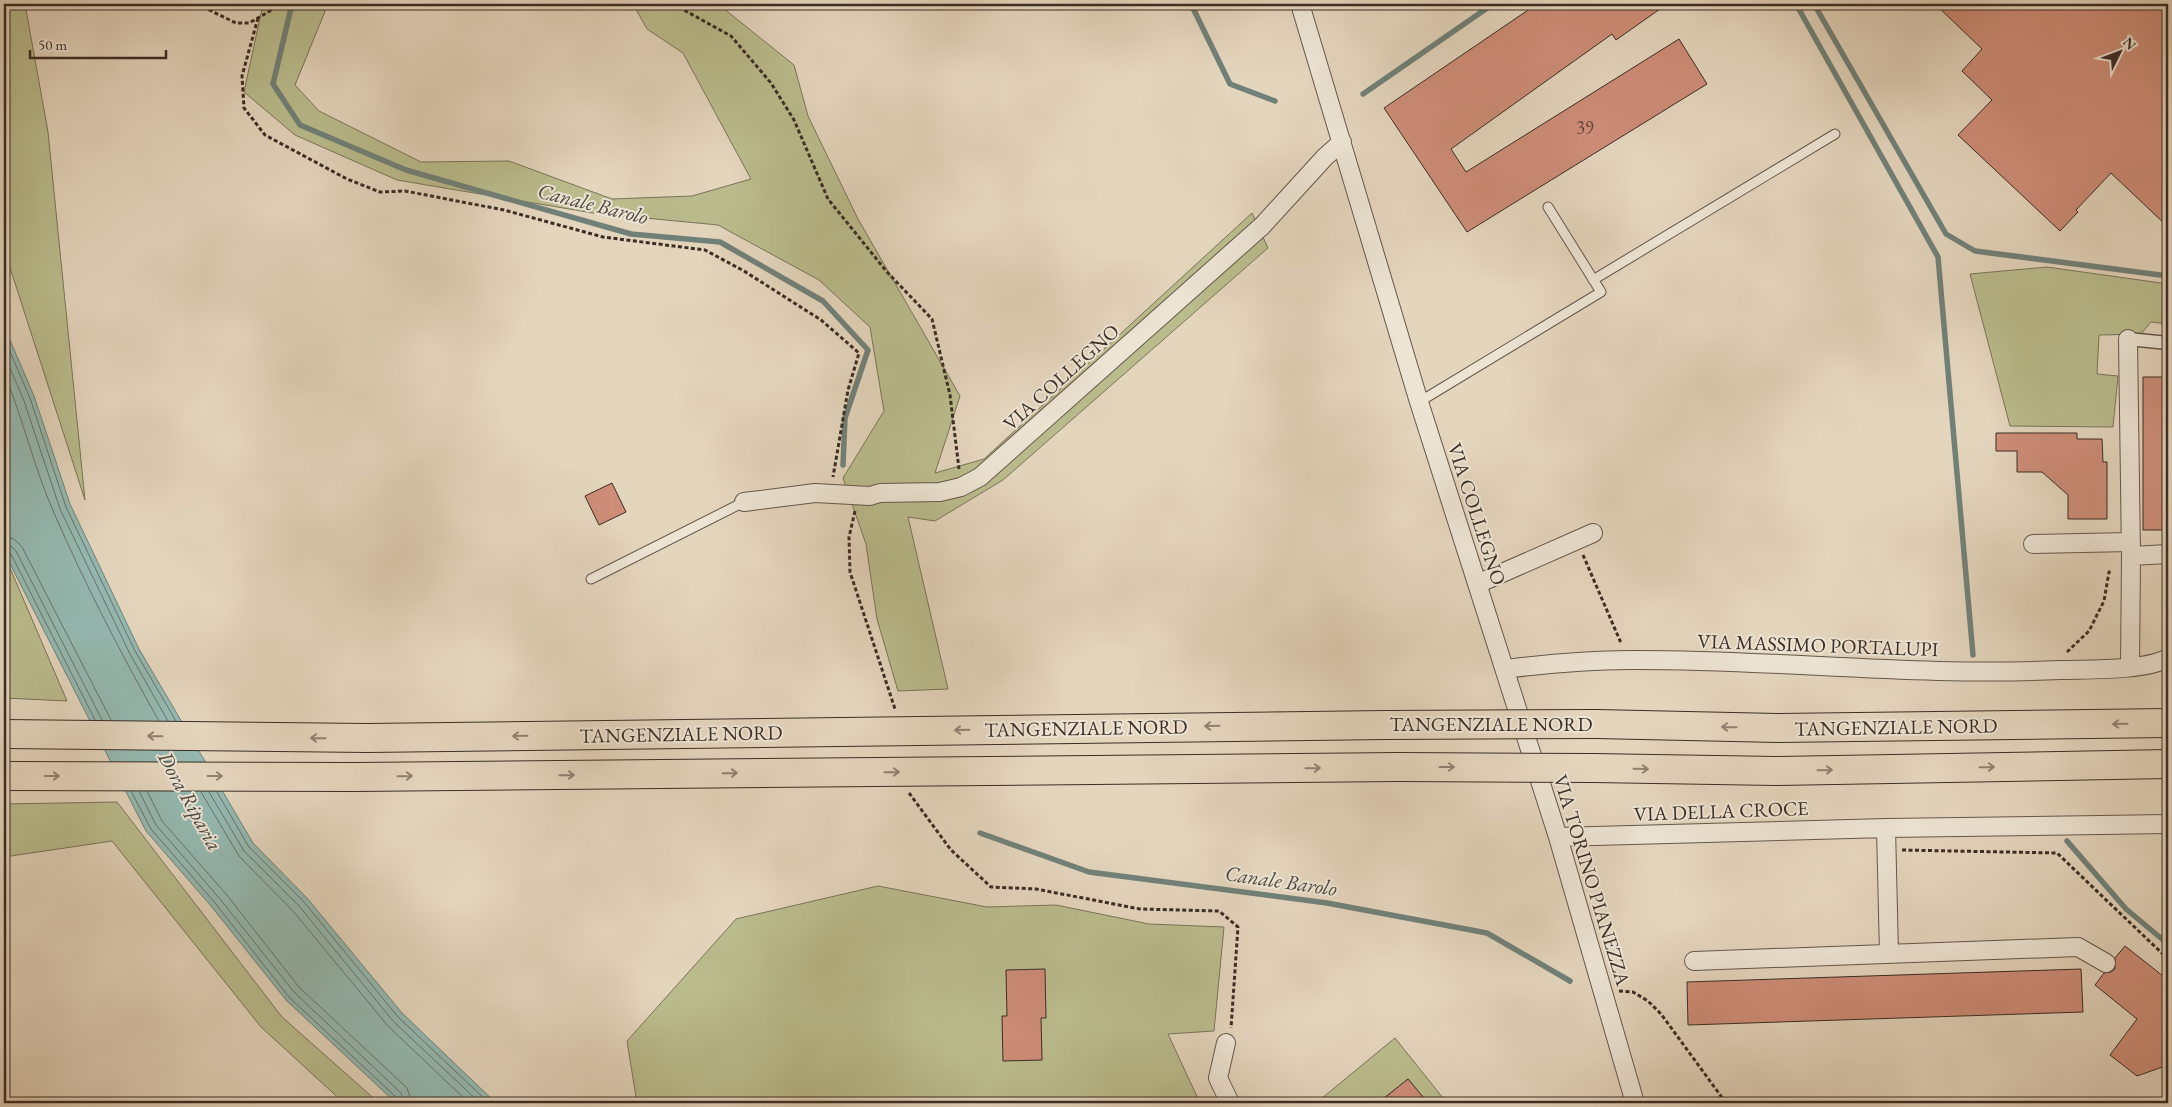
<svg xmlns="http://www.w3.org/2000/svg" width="2172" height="1107" font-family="'EB Garamond',serif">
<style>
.green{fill:#babc8d;stroke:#7a7459}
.water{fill:#95b9b1;stroke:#718179}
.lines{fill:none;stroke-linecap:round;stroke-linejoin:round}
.shore{stroke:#68736b;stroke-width:1}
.stream{stroke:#718179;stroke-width:5.5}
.building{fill:#ce8d78;stroke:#3b2d25}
.service-casing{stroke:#65574b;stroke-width:11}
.pedestrian-casing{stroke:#65574b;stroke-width:15}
.minor-casing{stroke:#65574b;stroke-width:20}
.motorway-casing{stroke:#3b2d25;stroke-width:30}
.path{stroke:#3b2d25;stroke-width:3;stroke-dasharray:4 2.5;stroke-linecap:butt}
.service{stroke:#ede4d4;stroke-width:9}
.pedestrian{stroke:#ede4d4;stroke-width:12}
.minor{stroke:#ede4d4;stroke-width:18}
.motorway{stroke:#e4d5bd;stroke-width:28}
.motorway-bridge-casing{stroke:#3b2d25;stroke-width:30;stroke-linecap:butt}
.motorway-bridge{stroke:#e4d5bd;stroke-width:28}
.oneway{stroke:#908171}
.labels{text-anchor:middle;stroke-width:4;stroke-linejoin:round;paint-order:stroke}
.number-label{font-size:18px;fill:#60453a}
.street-label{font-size:20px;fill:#3b2d25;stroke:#ede4d4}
.water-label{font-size:21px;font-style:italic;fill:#4d4941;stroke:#ede4d4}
</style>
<rect width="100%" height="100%" fill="#e4d5bd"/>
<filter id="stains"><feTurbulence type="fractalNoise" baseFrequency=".004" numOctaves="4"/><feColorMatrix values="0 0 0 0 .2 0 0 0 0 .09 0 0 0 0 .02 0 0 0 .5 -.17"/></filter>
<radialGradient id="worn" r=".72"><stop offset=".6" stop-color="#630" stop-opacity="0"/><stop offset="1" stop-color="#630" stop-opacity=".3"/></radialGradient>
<path class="green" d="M4 4H25L48 132 85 500 4 249Z
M263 4H328L295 85 319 111 421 162 509 161 612 199 692 196 751 179 683 53 647 29 633 4H718L794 65 808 116 858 219 960 396 935 473 984 459 1252 213 1268 248 1003 480 935 521 908 517 948 689 898 691 877 619 866 544 843 478 884 411 870 327 819 280 718 225 593 213 397 180 295 135 244 92Z
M2047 267 2168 284V324L2151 322 2141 334 2099 335 2097 374 2118 376 2113 427 2010 426 1970 274Z
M4 554 67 701 4 698Z
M117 802 282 1017 379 1103H344L261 1027 112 841 4 857V804Z
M878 886 987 907 1056 905 1149 924 1224 927 1214 1031 1168 1034 1200 1103H637L627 1041 736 919Z
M1395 1038 1447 1103H1428L1408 1079 1378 1103H1316Z"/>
<path class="water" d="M4 326 34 396 70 504 139 649 253 843 307 898 402 1013 496 1103H396L286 1000 211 906 146 831 4 552Z"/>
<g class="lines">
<path class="shore" d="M4 338 30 398 66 507 135 651 176 721
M4 354 24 401 60 509 130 654 168 721
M4 373C23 418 34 468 54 513 85 584 121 654 159 721
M4 537 14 539 22 547 111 720
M4 545 11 546 16 551 102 720
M4 551 11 554 95 720
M131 791 151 829 215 903 289 997 397 1098 398 1103
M139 791 156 825 220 899 294 992 401 1093 405 1103
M147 791 162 821 226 894 299 987 407 1088 412 1103
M201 792 239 856 293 911 388 1026 469 1103
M209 792 244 851 299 906 393 1021 480 1103
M217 792 249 847 304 902 398 1017 489 1103"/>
<path class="stream" d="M292 4 273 84 300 125 406 170 631 234 720 242 823 301 868 350 845 418 843 465
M1191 4 1230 84 1275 101
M1796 4 1938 257 1973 655
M1814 4 1946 234 1975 251 2168 276
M1363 94 1493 4
M980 833 1089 872 1327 903 1487 933 1570 981
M2067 841 2126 909 2168 944"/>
</g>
<path class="building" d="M1537 4H1667L1616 40 1612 34 1451 149 1466 172 1679 39 1707 84 1467 232 1384 108Z
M1935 4H2168V227L2111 173 2076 210 2078 212 2060 231 1958 135 1992 100 1962 71 1982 49Z
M2143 377H2168V530H2143Z
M1996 433H2077V439H2102L2103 462H2107V519H2068V495L2042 472H2017V451H1996Z
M612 483 626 512 599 525 585 496Z
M2125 946 2168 980V1065L2137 1076 2110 1055 2137 1019 2095 985 2104 973 2111 972 2115 969V958Z
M1045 969 1046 1018H1041L1042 1060 1003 1061 1002 1016H1007L1006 970Z
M2081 969 2083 1012 1688 1025 1687 982Z
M1408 1079 1428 1103H1378Z"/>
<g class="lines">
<g class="service-casing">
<path id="service" d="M1593 280 1835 134
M1419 402 1601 292 1548 207
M591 579 744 502"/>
</g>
<g class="pedestrian-casing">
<path id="pedestrian" d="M2128 339 2168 343"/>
</g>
<g class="minor-casing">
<path id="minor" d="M1300 4 1419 402 1558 837 1635 1103
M2128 339 2131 556
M744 502 815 493 870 496 880 493 940 492 961 487 980 477 1262 226 1325 157 1342 142
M2033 544 2131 542
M1477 584 1593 533
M2130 666 2131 556 2168 554
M1505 669C1546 664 1588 660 1629 660 1773 659 1916 677 2060 670 2088 669 2145 671 2168 658
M1886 828 1889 954
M1558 837 1886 828 2168 824
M1694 961 2078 947 2106 963
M1226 1043 1218 1078 1230 1103"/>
</g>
<g class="motorway-casing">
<path id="motorway" d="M1596 724 1778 728 2168 723
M4 734 367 738 1386 725
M1593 768 1776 771 2168 764
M4 776 356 777 1398 767"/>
</g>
<path class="path" d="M197 4 236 23H249L270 11 272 4
M673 4 731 36 771 83 794 120 828 199 887 272 932 319 950 395 959 469
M258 18 242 76 244 108 265 135 347 179 380 192 405 191 504 210 603 237 705 250 744 271 821 320 859 353 848 390 833 477
M855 511 849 537 850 572 895 709
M1583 555 1621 643
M2067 652 2089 631 2104 601 2109 572 2113 571
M909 793 951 850 991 887 1036 889 1140 909 1219 911 1238 927 1231 1028
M1902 850 2057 853 2168 959
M1619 991 1633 992 1648 1001 1661 1014 1726 1103"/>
<use href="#service" class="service"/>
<use href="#pedestrian" class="pedestrian"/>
<use href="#minor" class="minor"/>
<use href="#motorway" class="motorway"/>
<g class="motorway-bridge-casing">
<path id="motorway-bridge" d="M1386 725 1596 724
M1398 767 1593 768"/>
</g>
<use href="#motorway-bridge" class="motorway-bridge"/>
</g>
<defs><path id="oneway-shaft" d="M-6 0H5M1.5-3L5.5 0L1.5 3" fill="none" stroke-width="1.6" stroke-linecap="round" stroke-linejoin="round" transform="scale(1.25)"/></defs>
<g class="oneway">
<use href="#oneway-shaft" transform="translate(2120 724) rotate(179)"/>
<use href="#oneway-shaft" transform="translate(1212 726) rotate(179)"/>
<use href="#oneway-shaft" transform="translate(1729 727) rotate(-179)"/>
<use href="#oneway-shaft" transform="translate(962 730) rotate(179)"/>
<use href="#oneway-shaft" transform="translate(155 736) rotate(-179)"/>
<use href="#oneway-shaft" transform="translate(520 736) rotate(179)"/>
<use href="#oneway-shaft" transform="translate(318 738) rotate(-179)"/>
<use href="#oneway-shaft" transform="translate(1447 767)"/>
<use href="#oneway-shaft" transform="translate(1987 767) rotate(-1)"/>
<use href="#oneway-shaft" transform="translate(1313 768) rotate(-1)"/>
<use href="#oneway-shaft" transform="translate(1641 769) rotate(1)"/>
<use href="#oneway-shaft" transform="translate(1825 770) rotate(-1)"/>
<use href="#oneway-shaft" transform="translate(892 772) rotate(-1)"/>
<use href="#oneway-shaft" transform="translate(730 773) rotate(-1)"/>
<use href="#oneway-shaft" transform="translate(567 775) rotate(-1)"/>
<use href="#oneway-shaft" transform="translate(52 776)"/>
<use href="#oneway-shaft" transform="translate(215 776)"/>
<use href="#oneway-shaft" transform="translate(405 776) rotate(-1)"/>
</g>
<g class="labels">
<g class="number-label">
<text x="1585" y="134">39</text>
</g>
<g class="street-label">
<text transform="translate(1061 377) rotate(-42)" y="7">VIA COLLEGNO</text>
<text transform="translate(1477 514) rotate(72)" y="7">VIA COLLEGNO</text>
<text transform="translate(1818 645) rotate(2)" y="7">VIA MASSIMO PORTALUPI</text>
<text x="1491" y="731">TANGENZIALE NORD</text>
<text transform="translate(1896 727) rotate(-1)" y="7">TANGENZIALE NORD</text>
<text transform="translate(1086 728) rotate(-1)" y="7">TANGENZIALE NORD</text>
<text transform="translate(681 734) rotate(-1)" y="7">TANGENZIALE NORD</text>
<text transform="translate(1721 811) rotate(-2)" y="7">VIA DELLA CROCE</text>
<text transform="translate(1592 880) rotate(73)" y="7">VIA TORINO PIANEZZA</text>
</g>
<g class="water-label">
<text transform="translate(593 204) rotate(14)" y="7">Canale Barolo</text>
<text transform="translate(190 801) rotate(61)" y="7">Dora Riparia</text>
<text transform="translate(1281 881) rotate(8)" y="7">Canale Barolo</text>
</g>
</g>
<rect width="2172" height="1107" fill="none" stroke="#e4d5bd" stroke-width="20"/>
<rect x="5" y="5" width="2162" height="1097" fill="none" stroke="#3b2d25" stroke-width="2.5"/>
<rect x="10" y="10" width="2152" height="1087" fill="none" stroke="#3b2d25"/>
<g transform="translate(2120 52) rotate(48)" stroke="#ede4d4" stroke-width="4" paint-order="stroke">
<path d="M0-4L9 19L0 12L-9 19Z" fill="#3b2d25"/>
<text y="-8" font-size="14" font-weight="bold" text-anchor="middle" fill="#3b2d25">N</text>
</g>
<path d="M30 50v8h136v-8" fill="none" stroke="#3b2d25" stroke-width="2.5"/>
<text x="38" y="50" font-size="15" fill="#3b2d25" stroke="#ede4d4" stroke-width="4" paint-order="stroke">50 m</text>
<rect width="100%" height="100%" filter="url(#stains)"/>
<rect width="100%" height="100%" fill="url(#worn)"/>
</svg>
